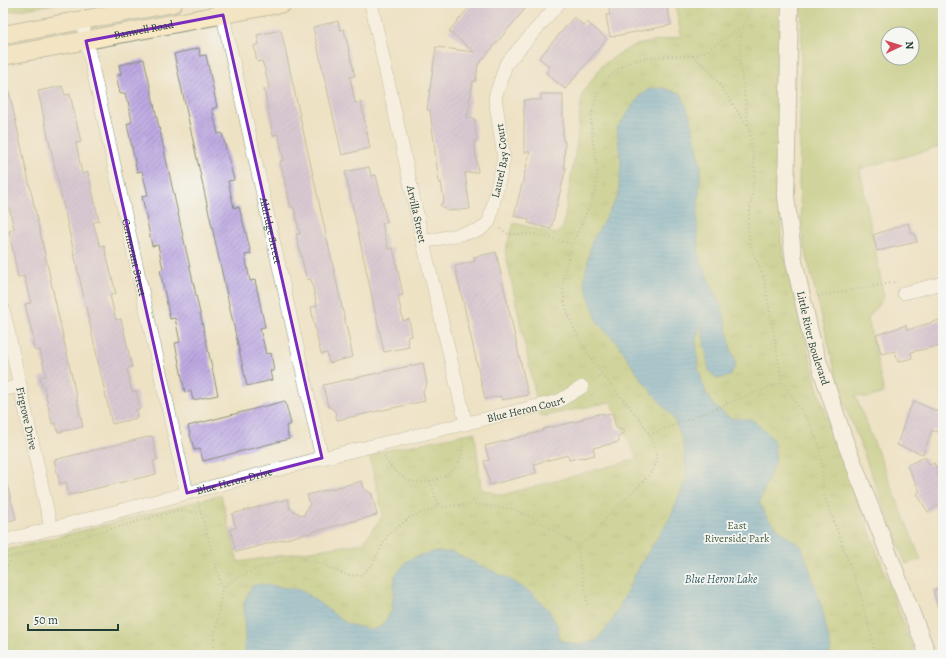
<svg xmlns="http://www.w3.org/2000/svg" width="946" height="658" font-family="Alegreya,serif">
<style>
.grass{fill:#abc267;stroke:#65804e;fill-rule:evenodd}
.park{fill:url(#park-tufts);stroke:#65804e}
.water{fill:url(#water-rules);stroke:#3e7284}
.building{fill:url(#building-hatch)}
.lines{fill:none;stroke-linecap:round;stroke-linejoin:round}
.minor-casing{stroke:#86907c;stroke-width:14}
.tertiary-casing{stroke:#86907c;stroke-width:18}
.secondary-casing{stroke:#86907c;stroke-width:20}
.path{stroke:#86907c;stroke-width:2;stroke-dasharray:1 3;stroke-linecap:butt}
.minor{stroke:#fff;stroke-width:13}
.tertiary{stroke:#fff;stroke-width:16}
.secondary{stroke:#f8e8c3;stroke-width:18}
.marked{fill:none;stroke:#7b2cbf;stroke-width:3;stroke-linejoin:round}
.labels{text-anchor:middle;stroke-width:3.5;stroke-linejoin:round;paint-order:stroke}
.street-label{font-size:11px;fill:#1f3d34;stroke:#f6f6f2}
.park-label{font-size:11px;fill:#425e41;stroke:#f6f6f2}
.water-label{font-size:12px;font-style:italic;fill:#315d64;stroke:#f6f6f2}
</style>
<defs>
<pattern id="park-tufts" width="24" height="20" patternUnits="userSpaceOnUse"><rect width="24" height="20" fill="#abc267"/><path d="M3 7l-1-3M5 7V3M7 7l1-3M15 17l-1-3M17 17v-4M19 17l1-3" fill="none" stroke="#8b9f56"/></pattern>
<pattern id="water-rules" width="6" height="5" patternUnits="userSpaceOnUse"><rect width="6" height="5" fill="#5ca7d4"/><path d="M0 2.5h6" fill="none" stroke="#4b89ad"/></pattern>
<pattern id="building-hatch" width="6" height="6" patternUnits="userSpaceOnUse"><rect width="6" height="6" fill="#bda9e2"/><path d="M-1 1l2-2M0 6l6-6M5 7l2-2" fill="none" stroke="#998bb8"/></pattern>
</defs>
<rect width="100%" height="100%" fill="#f6f6f2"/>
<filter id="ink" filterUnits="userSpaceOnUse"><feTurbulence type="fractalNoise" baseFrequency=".025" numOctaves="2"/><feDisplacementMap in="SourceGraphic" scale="8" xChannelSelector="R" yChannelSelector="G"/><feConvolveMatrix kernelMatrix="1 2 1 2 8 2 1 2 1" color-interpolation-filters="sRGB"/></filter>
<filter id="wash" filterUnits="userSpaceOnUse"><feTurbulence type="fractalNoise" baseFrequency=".012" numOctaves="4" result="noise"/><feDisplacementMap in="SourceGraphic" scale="16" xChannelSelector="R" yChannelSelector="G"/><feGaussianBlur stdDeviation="0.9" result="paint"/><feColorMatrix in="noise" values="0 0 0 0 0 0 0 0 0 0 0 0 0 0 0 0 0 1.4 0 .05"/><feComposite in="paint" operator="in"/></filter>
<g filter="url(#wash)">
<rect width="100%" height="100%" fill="#eee2c4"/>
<path class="grass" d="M802 3H943V146L860 169 884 297 868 318 884 393 867 398 855 395 921 560 906 564 841 395 803 241 799 186ZM888 34H912V58H888Z"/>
<path class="park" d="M3 3H60L3 13Z
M675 3H779L781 243 819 394 915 655H3V551L221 495 238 562 363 543 383 515 369 454 475 432 481 489 502 495 637 459 611 402 540 417 505 251 514 223 556 234 563 227 576 148 582 94 602 65 632 46 681 36Z"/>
<path class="water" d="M663 88 682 94 691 120 701 166 697 224 699 258 724 314 731 349 736 364 730 376 718 379 709 371 701 323 696 339 698 368 706 393 714 406 730 418 753 420 773 439 776 460 759 502 768 519 784 534 802 547 822 608 831 650 829 655H245L244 602 252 586 261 584 301 590 348 624 372 630 382 626 392 610 395 576 407 561 417 556 433 552H452L509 579 530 592 548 609 558 627 559 640 578 645 597 640 612 621 640 565 670 518 687 476 682 437 672 416 644 383 619 345 598 323 584 282 591 243 618 196 621 162 617 128 640 96 649 89Z"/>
<g id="blocks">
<path class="building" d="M473 3H530L478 65 476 81H473L467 118H474L477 141H474L478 172 465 173 470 209 448 211 440 205 444 201 441 182 439 183 430 110H427L436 47 474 52 449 31Z
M608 3H666L671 25 610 37 606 15H610Z
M574 17 584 26 587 22 607 39 565 89 546 73 550 67 539 58Z
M338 21 340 30 344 29 355 76 350 77 355 103 361 102 370 148 342 155 313 27Z
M281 30 353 357 329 363 327 353 321 354 314 324 311 307 317 306 311 279 307 280 296 234H300L294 207H291L280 161 284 160 278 134 273 135 264 89 269 88 265 70 262 61 257 62 254 46 259 44 257 35Z
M199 48 200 56 206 55 217 107 212 109 218 134 222 133 234 180 228 181 234 208 239 207 247 237 251 254 245 255 250 281 255 280 265 327 260 328 266 354 271 353 274 371H270L272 380 247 386 174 54Z
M144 59 218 395 193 400 191 391 185 392 175 343 180 342 175 318 170 319 160 270 163 269 158 245 152 246 142 196 148 195 142 171 137 172 127 124 132 122 128 101 127 102 125 93 120 94 116 76 121 74 119 65Z
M7 82 83 427 58 432 56 423 52 424 44 386H42L40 377 46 376 40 350 35 351 32 342 34 341 25 304 31 303 24 276 18 277 9 231 14 229 10 211 7 202 3 203V83Z
M62 86 65 95 70 94 81 142 76 143 78 153 82 174 88 172 99 221 93 222 100 246 104 245 116 294 110 295 116 320 121 319 132 367 127 369 132 392 136 391 140 409 136 410 137 418 112 424 38 91Z
M541 94H563V141H565L564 168H566L551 229 528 223 529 219 514 216 530 152H524V100H541Z
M369 167 371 176 376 175 387 222 382 223 388 249 393 248 403 295 398 296 403 321 409 319 412 336 407 337 409 347 384 352 345 172Z
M908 223 911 233H914L917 242 877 251 873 235Z
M496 252 528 395 502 400 500 396 485 399 455 266 475 261 474 257Z
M943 319V345L911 352 912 358 898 362 895 351 881 354 876 335 906 325 907 330Z
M423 363 427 384 423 391 425 401 337 420 335 411 328 406 323 385Z
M285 401 291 424 286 426 289 439 203 461 200 449 194 450 188 426Z
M914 401 943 414V418L937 432 932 430 923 454 897 445 908 412Z
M603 413V415L612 413 616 428 625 431 618 437 619 442 593 448 595 455 582 458V457L569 460 568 455 534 464 536 473 490 485 484 461 489 460 485 446 543 431V429L583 420 582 418Z
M152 436 157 460 153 461 156 474 69 495 66 482 60 484 54 460Z
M925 457 929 465 934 463 939 474 937 475 943 485V502L928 512 917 494 920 492 907 465Z
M6 480 16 519 5 522 3 513V481Z
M362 481 364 489 372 494 377 515 236 552 230 529 236 528 232 514 288 499 290 509 303 516 310 504 307 495Z
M943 587V616H940L933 590Z"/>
</g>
</g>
<g filter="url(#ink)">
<use href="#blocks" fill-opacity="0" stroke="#86907c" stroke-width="1"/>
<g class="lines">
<g class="minor-casing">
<g id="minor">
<path id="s1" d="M220 3 322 458"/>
<path id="s2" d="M371 3 423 242 466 424"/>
<path id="s3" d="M82 21 187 493"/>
<path id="s4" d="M423 242 480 230 489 222 504 158 495 97 506 64 559 3"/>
<path d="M904 293 943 283"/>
<path id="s5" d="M3 308 51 528"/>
<path d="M3 390 20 386"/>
<path id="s6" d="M3 541 322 458 559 401 582 387"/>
<path d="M940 655 943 654"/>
</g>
</g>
<g class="tertiary-casing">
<g id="tertiary">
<path id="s7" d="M790 3 786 196 794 261 813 345 846 444 928 655"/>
</g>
</g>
<g class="secondary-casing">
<g id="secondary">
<path d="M3 35 173 3"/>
<path id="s8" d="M3 56 283 3"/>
</g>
</g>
<path class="path" d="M755 3 743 27 740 42V64L755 170 748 226 750 245 764 278 782 382 811 425 820 448 824 495 860 593 873 642V655
M693 56 708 50 742 27
M500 229 508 234H535L572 244
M818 296 897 282
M592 381 603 375
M649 435 782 382
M384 456C390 467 399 476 411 481 423 486 452 476 458 464 463 455 464 446 462 436
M430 481 439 507
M198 502 222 588 212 655
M577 545 588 607
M3 559 179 510 201 513
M3 577 12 556
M222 588C241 573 280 557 305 559 321 561 334 572 348 575 352 576 357 575 361 575L372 565 388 535 409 518 439 507 473 504 514 509 537 520 577 545C580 544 585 542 588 540 596 535 602 523 608 516 620 501 653 478 656 462 661 434 618 396 603 375 589 356 574 333 567 311 553 266 583 229 596 188 600 173 595 156 593 141 592 133 590 121 592 113 595 92 610 70 631 62 647 56 676 56 693 56L709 69 751 131"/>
<use href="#minor" class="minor"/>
<use href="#tertiary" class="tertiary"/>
<use href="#secondary" class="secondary"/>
</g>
</g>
<path d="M0 0H946V658H0ZM223 15 322 458 187 493 86 41Z" fill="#eee2c4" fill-opacity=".55" fill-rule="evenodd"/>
<path class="marked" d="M223 15 322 458 187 493 86 41Z"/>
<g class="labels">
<g class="street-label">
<text dy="4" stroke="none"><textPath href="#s8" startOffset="143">Banwell Road</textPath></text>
<text dy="4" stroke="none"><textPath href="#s4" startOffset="133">Laurel Bay Court</textPath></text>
<text dy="4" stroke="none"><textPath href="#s2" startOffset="216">Arvilla Street</textPath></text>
<text dy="4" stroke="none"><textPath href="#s1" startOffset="233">Aldridge Street</textPath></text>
<text dy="4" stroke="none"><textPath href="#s3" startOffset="242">Cormorant Street</textPath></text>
<text dy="4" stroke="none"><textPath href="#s7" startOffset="338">Little River Boulevard</textPath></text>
<text dy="4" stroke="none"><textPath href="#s6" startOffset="539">Blue Heron Court</textPath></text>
<text dy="4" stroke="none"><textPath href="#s5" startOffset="113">Firgrove Drive</textPath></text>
<text dy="4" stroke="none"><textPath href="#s6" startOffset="239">Blue Heron Drive</textPath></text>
</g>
<g class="park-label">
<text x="737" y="529">East<tspan x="737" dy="13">Riverside Park</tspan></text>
</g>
<g class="water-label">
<text x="721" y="583">Blue Heron Lake</text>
</g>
</g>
<rect width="946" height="658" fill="none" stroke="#f6f6f2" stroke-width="16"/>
<g transform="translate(900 46) rotate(86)"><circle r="19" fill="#f6f6f2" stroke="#a0aca6"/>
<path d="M0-3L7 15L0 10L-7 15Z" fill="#d1495b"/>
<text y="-6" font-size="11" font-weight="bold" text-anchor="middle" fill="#1f3d34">N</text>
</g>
<path d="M28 624v6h90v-6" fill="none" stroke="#1f3d34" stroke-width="2"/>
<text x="34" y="624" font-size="12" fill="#1f3d34" stroke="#f6f6f2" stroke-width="3" paint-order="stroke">50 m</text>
</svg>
